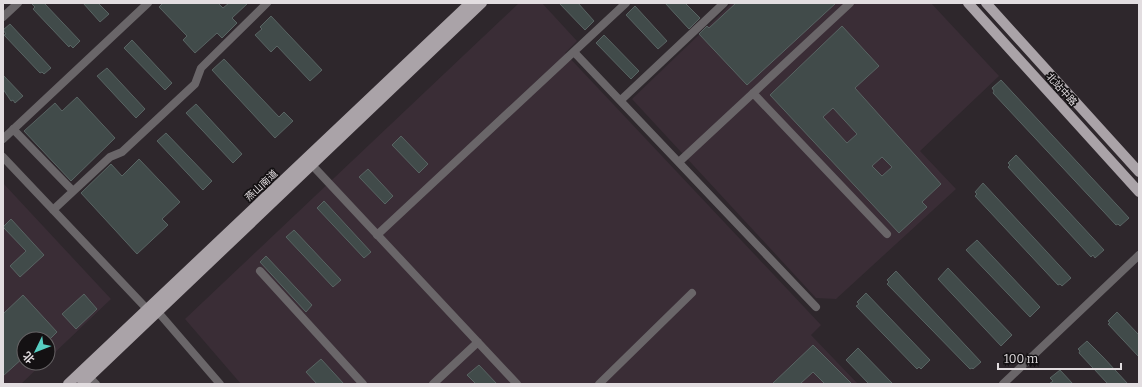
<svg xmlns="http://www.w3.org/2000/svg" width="1142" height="387" font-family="Bitter,'Noto Sans SC',serif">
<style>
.built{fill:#3a2d36}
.building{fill:#414b4a;stroke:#596463;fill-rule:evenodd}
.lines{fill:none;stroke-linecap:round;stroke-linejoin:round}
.minor{stroke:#6a6669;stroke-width:8}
.major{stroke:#aaa3a8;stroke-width:10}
.labels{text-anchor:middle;stroke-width:3.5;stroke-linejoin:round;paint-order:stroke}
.street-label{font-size:10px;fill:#e2dde0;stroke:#141113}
</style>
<rect width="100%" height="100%" fill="#2e272c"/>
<path class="built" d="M519 3H542L577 41 565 53 821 325 811 335 858 384H241L185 319Z
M732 3H931L999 76 920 151 956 189 836 299 816 298 632 99Z
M3 183 111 299 48 359V339H24V363H43L21 384H3Z"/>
<path class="building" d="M31 3H44L80 41 73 48 70 45 69 47 33 9 35 7Z
M83 3H98L109 14 100 22Z
M163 3H218L223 8 229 3H248L232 18 237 23 222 38 217 33 195 53 183 40 187 36 159 7Z
M559 3H578L594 21 585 30Z
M665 3H685L700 18 689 29Z
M736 3H836L747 85 699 34 707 26 709 28Z
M635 6 667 41 658 49 626 15Z
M271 16 322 70 310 81 277 46 271 52 255 35 262 29 260 27Z
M10 24 51 68 44 74 42 72 40 73 4 35 6 34 3 30Z
M842 26 879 66 855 88 941 184 922 202 927 207 899 233 770 95ZM833 108 857 134 847 143 823 117ZM882 157 892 167 882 176 872 166Z
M604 35 639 71 631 79 596 43Z
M132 40 172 83 165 90 124 48Z
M224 59 279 117 284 112 293 121 275 138 212 70Z
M107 68 145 109 136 118 97 76Z
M3 75 23 96 15 103 13 100 11 101 3 89Z
M1001 80 1129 218 1120 226 1118 224 1116 225 993 93 994 91 992 88Z
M77 97 115 138 71 181 24 131 55 103 62 111Z
M196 104 242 154 233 163 186 113Z
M166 133 212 181 203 190 157 141Z
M401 136 428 164 419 173 392 145Z
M1016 155 1104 250 1095 258 1093 255 1091 257 1008 167 1010 165 1008 163Z
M139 159 180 202 162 219 168 225 137 254 81 193 111 164 122 176Z
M368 169 393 196 385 204 359 177Z
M983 183 1071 278 1062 286 1060 284 1058 285 975 196 977 194 975 192Z
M324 201 371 252 364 258 317 208Z
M11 219 44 255 20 277 10 266 26 251 3 227Z
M294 230 341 280 333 287 286 237Z
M977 240 1040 307 1030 317 966 250Z
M266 256 312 305 306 312 260 262Z
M948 268 1012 335 1001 346 938 279Z
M896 271 981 362 973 369 972 368 970 369 887 284 889 282 887 280Z
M866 293 930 360 921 369 919 367 917 369 856 306 859 304 857 302Z
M84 294 97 309 76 329 62 314Z
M23 295 57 332 50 339H24V357L3 376V314Z
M1117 312 1139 335V357L1108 324 1110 323 1108 321Z
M1087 341 1103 357 1128 384H1108L1079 353 1080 351 1078 349Z
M813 345 852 384H825L813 372 800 384H772Z
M858 348 893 384H869L846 360Z
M321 359 344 384H317L306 372Z
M479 365 497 384H476L467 375Z
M1060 370 1073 384H1049L1053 381 1050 378Z"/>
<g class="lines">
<path class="minor" d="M3 17 18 3
M574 52 816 307
M753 93 887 234
M621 100 724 3
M13 129 73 191
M3 139 148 3
M3 157 147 309
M679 162 850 3
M312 165 517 384
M53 210 110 157 122 152 195 84 201 68 267 3
M377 235 626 3
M260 271 363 384
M158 312 220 384
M89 377 96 384
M433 384 478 342
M599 384 692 293
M1003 384 1139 255"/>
<path class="major" d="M968 3 1139 192
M986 3 1139 172
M68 384 470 3
M82 384 482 3"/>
</g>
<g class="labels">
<g class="street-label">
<text transform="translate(1062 89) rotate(48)" y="4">北站中路</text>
<text transform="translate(261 185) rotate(-43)" y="4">燕山南道</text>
</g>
</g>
<rect width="1142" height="387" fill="none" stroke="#e2dde0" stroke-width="8"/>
<g transform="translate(36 351) rotate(227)"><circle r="19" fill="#141113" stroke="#666365"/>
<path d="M0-3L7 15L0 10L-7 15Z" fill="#57cec2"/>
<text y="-6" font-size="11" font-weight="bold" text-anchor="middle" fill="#e2dde0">北</text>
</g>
<path d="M998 363v6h123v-6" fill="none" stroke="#e2dde0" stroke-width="2"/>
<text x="1004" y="363" font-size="12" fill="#e2dde0" stroke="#141113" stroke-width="3" paint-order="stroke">100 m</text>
</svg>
